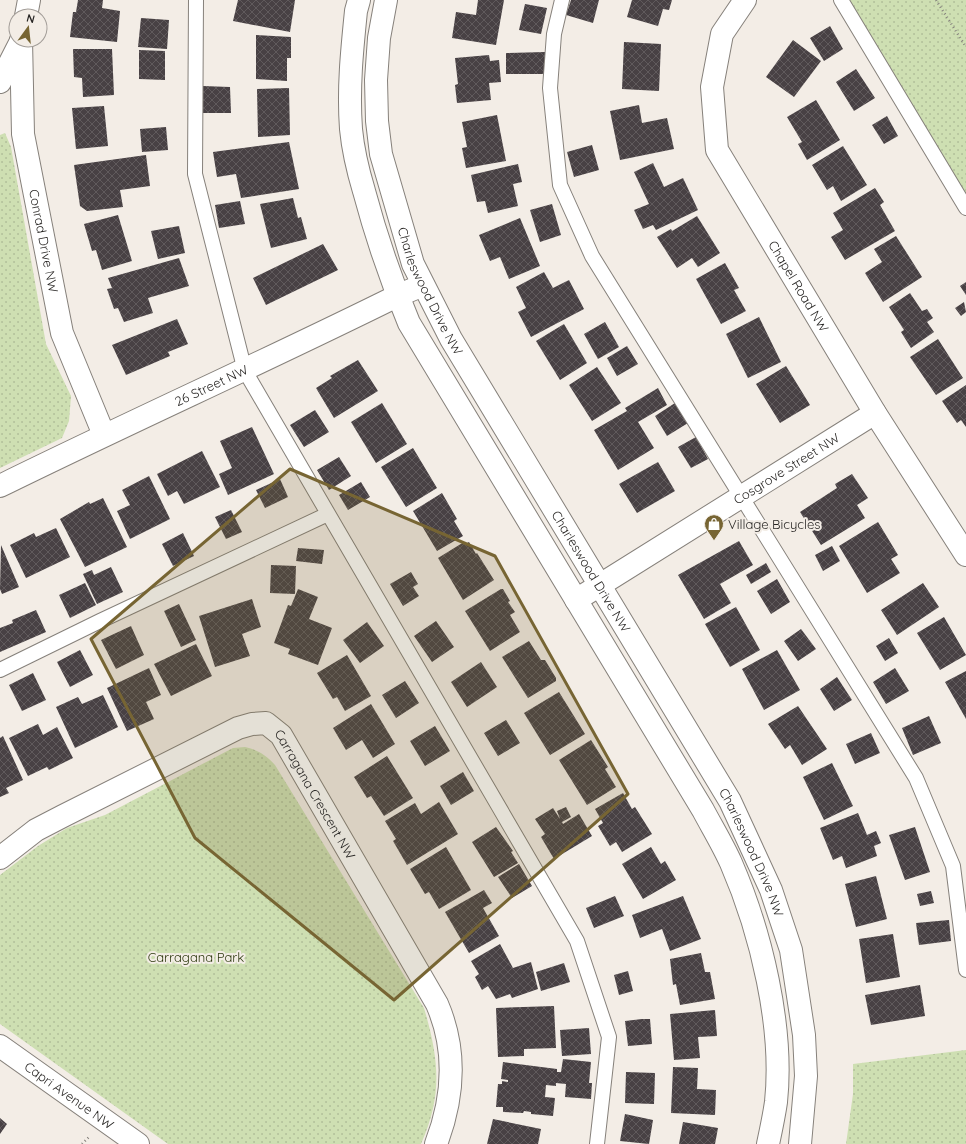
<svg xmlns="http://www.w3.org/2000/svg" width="966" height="1144" font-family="Quicksand,sans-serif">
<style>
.park{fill:url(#park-dots)}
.building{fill:url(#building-cross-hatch)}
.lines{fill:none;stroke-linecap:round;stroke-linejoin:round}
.lane-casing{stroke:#86817b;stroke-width:16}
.street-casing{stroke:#86817b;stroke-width:24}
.secondary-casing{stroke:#86817b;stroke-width:24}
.path{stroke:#85817d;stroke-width:2.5;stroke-dasharray:1 3;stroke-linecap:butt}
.lane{stroke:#fff;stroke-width:14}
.street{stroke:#fff;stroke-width:22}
.secondary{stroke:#fff;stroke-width:22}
.marked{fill:#776533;fill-opacity:0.2;stroke:#776533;stroke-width:3;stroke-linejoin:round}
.labels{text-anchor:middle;stroke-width:4;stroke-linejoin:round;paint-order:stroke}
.street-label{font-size:13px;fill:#282624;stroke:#f3ede6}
.poi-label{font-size:13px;fill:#282624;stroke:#f3ede6;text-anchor:start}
.park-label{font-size:13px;fill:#2d390f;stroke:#f3ede6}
</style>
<defs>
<pattern id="park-dots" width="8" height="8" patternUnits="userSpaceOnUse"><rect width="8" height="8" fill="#cedfb2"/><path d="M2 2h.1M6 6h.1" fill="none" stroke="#b1bf99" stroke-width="1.8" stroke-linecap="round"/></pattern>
<pattern id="building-cross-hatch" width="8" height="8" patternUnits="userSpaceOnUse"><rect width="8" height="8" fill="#484144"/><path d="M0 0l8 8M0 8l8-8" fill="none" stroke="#605a5c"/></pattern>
</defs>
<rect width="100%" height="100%" fill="#f3ede6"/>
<path class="park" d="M844 0H966V198Z
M5 133 11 147 46 344 71 396 69 421 62 438 0 468V135Z
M245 747C258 750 266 755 275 765L424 1008C439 1059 443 1095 421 1144H168L0 1024V875L38 846 67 828 105 815 233 748Z
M966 1050V1144H846L853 1094V1064Z"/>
<path class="building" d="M78 0H103L102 8 120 11 117 42 70 37 73 12H76Z
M238 0H295L290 32 233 21Z
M478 0H504L496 45 452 38 456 12 476 15Z
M571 0H599L593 23 566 15Z
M632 0H672L669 10 663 9 658 26 627 17Z
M525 4 547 8 541 34 519 30Z
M141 18 169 20 167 49 138 47Z
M830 26 843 49 824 61 810 38Z
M256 35 291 37V58H287V81L256 79Z
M793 40 821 61 794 97 766 77Z
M624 42 661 44 659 91 622 89Z
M73 49H112L114 95 83 97 82 78 74 77Z
M139 50 165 51V80L139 79Z
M545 52V74H506V53Z
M489 55 490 61 499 60 501 82 489 83 491 100 457 103 455 85 458 84 455 58Z
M856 69 875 98 854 111 836 82Z
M203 86 230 87 231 113H203Z
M289 88 290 135 258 137 257 89Z
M816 100 840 140 807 160 798 144 802 142 787 117Z
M639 105 642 123 667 118 674 149 620 160 610 111Z
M104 106 108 146 76 149 72 108Z
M497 115 506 161 466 168 462 148 467 147 462 122Z
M887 116 898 136 884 144 872 125Z
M166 127 168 150 142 152 140 129Z
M289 142 299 189 241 198 236 174 217 177 213 152Z
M592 145 599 170 574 177 567 152Z
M843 146 867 185 841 201 833 186 827 190 812 165Z
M146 155 150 186 120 190 123 207 87 211 80 206 74 165Z
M653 163 664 187 683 178 698 210 656 230 653 225 643 229 634 210 649 204 634 172Z
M518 164 522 182 513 184 518 206 488 213 485 201 477 202 471 175Z
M875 188 884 202 880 205 895 231 845 260 831 237 843 230 833 213Z
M293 198 298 218 301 217 307 239 271 248 260 204Z
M240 201 245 224 219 228 215 205Z
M552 204 561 235 540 242 530 210Z
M118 215 132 261 102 270 96 250 92 251 84 224Z
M697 216 720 253 698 267 692 258 677 268 657 237 671 229 672 231Z
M520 218 540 266 509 279 500 257 490 261 479 235Z
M179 226 185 253 158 259 151 231Z
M896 236 922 277 883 302 865 273 882 262 874 249Z
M323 244 338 270 266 305 253 278Z
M179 258 189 286 148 298 153 313 124 322 118 308 114 309 107 289 112 288 108 278Z
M725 263 739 288 734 290 746 311 721 324 696 279Z
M544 272 553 288 569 280 584 309 531 337 518 312 526 308 516 287Z
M966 282V295L960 286Z
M910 293 922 311 927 309 933 318 927 322 934 332 911 348 901 332 904 330 889 307Z
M964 302 966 312 961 316 955 308Z
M759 317 781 362 748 378 726 334Z
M177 319 188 344 168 352 170 356 126 375 112 345Z
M605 322 619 347 598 359 584 334Z
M564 324 587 363 560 380 536 341Z
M938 339 963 378 936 395 910 357Z
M627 346 638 364 617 376 607 358Z
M358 360 378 391 334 418 316 388 332 378 330 376Z
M786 366 810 405 780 423 756 384Z
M597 367 621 403 592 421 569 385Z
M966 385V427L961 420 957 423 942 401Z
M658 388 667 405 638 422 654 448 618 470 594 430 627 411 625 408Z
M382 403 407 444 376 463 351 422Z
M675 403 688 423 667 436 655 416Z
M315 410 329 432 304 447 290 425Z
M252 427 274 474 228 495 219 474 232 468 220 441Z
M696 437 708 459 691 468 678 447Z
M413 448 437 488 406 507 381 467Z
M202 451 220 487 184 504 177 491 168 496 157 474Z
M339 457 351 476 329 490 317 470Z
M658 462 675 491 637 513 619 484Z
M852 474 868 498 857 505 865 518 821 545 800 512 837 488 835 484Z
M149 476 170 519 130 539 117 511 130 505 122 490Z
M280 479 288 497 265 508 256 490Z
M361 482 370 497 348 510 339 495Z
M442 493 457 519 454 521 463 536 437 551 413 511Z
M103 498 127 547 85 567 60 519 89 502 90 504Z
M231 510 242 532 226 539 215 517Z
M878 522 898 555 891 559 900 573 867 593 839 546Z
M56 528 70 557 26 578 10 545 34 533 36 537Z
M183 533 194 556 173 566 162 544Z
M739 541 753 565 720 584 731 603 704 619 678 575Z
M464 542 465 544 469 542 476 554 477 553 494 580 463 600 438 558Z
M1 545 19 587 2 594 0 589Z
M832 546 840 561 823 571 815 555Z
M298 548 324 550 322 564 296 561Z
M766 563 771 572 751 584 746 575Z
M271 565 296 566 295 594 270 593Z
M111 567 123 592 97 604 83 574 92 570 94 575Z
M411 572 418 584 413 587 419 596 403 606 390 584Z
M777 579 790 602 771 614 757 591Z
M85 583 96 605 70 618 59 595Z
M923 583 939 607 897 635 881 610Z
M298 589 318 597 309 619 332 628 318 665 288 654 290 649 274 643 288 605 291 606Z
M501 589H503L510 601 508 602 515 612 510 615 520 632 490 651 465 611Z
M252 599 261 627 242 634 250 656 215 667 199 616Z
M179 604 196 640 181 647 164 611Z
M736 607 760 650 730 667 705 624Z
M36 610 46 632 0 652V628L13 623 12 620Z
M944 617 966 655 940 670 917 633Z
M436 621 454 647 432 662 414 636Z
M367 622 384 646 360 663 343 640Z
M131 626 144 655 116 669 101 640Z
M801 629 816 649 798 661 784 641Z
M889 638 898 653 885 661 876 646Z
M529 641 541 660H545L556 678V681L528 698 502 657Z
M196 644 212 676 171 696 154 664Z
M80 650 93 675 70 687 57 662Z
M777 650 800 690 764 710 742 669Z
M347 655 371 696 345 711 337 697 333 699 317 673Z
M481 662 497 687 467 707 451 682Z
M149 668 161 695 146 702 154 719 127 731 107 688Z
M895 668 909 691 886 704 873 682Z
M966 671V719L945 682Z
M33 673 46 700 22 711 9 685Z
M837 677 852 700 834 711 820 689Z
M405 681 419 703 396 718 382 695Z
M559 692 585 734 550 755 524 713Z
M103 695 118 727 75 748 56 707 78 697 82 704Z
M371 704 395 744 373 758 362 740 346 750 333 728Z
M798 706 827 749 802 765 790 745 785 749 768 724Z
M929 716 941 743 913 755 902 728Z
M506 720 520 743 498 756 484 733Z
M38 724 43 735 57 727 73 758 49 770 47 767 28 776 9 738Z
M435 726 450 751 425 766 410 741Z
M871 733 880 753 855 764 846 744Z
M3 736 23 780 6 788 9 793 0 797V738Z
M591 740 608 767 605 769 616 787 587 805 559 760Z
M387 756 413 798 384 816 371 796 367 798 354 777Z
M832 763 853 806 824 820 803 777Z
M463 772 474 791 451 805 440 786Z
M623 793 632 809 635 807 652 834 622 852 616 842 610 846 598 826 603 823 595 809Z
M439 802 458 834 407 865 393 841 396 839 385 821 415 803 421 814Z
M566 807 571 817 562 822 563 824 579 814 592 836 554 859 541 837 545 834 535 819 553 808 560 819 557 811Z
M858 813 867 835 876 831 881 843 874 846 877 856 846 868 842 856 833 860 820 828Z
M496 827 513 851 511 852 518 863 494 877 472 842Z
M915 827 930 872 905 880 889 835Z
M446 847 471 890 439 909 429 892 425 894 410 869Z
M651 847 661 864 665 861 676 880 643 899 622 864Z
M519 864 532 886 512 898 498 877Z
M876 876 887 919 856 927 845 884Z
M484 890 492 903 483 908 499 936 469 953 445 912Z
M931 891 934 903 920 906 917 894Z
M615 896 624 916 594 928 586 908Z
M683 896 701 939 670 951 662 929 640 938 632 915Z
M949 920 951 941 919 945 916 923Z
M893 934 900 977 866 983 859 939Z
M500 944 513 968 531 962 538 989 512 998 510 994 496 999 488 986 482 990 475 977 479 974 471 961Z
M701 953 705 972H710L715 999 680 1005 676 984 673 985 670 959Z
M564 963 570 982 541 991 536 972Z
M628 971 633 991 619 995 614 975Z
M920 985 925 1016 871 1025 865 995Z
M554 1006 556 1048 524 1049V1056L498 1057 496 1008Z
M715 1010 717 1036 698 1037 700 1058 674 1060 670 1014Z
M642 1019H650L652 1044 628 1046 625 1021Z
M589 1028 591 1054 562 1056 560 1030Z
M563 1059 591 1062 589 1083H592L591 1099 565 1097 566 1084 556 1083V1086L546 1085 545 1097 555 1098 553 1116 531 1114V1112L524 1111 523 1113 503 1112V1107H496L498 1084H502V1081L508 1082V1080L501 1079 503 1062 557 1069V1072H561Z
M673 1067 698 1068 697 1089 716 1090 715 1115 671 1113Z
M626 1072 655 1073 654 1104 625 1103Z
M625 1114 653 1120 649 1144 620 1141Z
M0 1118 7 1124 0 1134Z
M493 1119 541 1129 538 1144H487Z
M683 1122 718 1128 715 1144H679Z"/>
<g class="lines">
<g class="lane-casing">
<path id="lane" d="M196 0 195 174 245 371 577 941 609 1037 597 1144
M562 0 554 34 550 88 560 185 592 256 916 778 953 866 966 970
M841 0 966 208
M0 670 100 621 328 514"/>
</g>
<g class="street-casing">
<g id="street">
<path id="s1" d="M745 0 722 34 712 87 717 150 875 413 966 555"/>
<path d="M26 16 29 0"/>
<path id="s2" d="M21 40 23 134 62 333 104 435"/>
<path d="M0 82 20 43"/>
<path id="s3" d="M0 486C132 421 266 361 397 296L423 285"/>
<path id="s4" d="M576 600 875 413"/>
<path id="s5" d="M0 858 36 830 63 816 238 728 252 724 266 723 281 735 437 1004C457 1050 454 1097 436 1144"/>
<path id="s6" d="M0 1046 138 1144"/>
</g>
</g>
<g class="secondary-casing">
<g id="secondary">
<path d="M359 0 356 11C352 50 348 89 351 129 353 150 358 171 364 191 376 236 391 280 409 323L703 810C712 827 723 845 731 863 761 932 784 1027 776 1102 774 1116 771 1130 768 1144"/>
<path id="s7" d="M386 0 379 38 376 80 377 121 381 154 413 264 451 339 730 801 771 890 791 950 804 1035 806 1076 800 1144"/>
</g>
</g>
<path class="path" d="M936 0 966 47
M82 1144 89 1137"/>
<use href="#lane" class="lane"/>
<use href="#street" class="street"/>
<use href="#secondary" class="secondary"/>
</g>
<path class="marked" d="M290 469 495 556 628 794 394 1000 195 838 91 639Z"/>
<defs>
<g id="shop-pin" transform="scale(1)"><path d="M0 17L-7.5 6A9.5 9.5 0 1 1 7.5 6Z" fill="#776533" stroke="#f3ede6"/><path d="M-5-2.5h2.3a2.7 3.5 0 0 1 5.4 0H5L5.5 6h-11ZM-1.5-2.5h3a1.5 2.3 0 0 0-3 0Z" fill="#fff"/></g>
</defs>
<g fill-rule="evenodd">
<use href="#shop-pin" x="714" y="524"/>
</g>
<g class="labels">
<g class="street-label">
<text dy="5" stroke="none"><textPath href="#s2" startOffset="203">Conrad Drive NW</textPath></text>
<text dy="5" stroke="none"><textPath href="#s1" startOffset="317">Chapel Road NW</textPath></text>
<text dy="5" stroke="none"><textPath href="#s7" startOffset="301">Charleswood Drive NW</textPath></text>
<text dy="5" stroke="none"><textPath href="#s3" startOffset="234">26 Street NW</textPath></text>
<text dy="5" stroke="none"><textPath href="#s4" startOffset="248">Cosgrove Street NW</textPath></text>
<text dy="5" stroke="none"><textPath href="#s7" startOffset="625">Charleswood Drive NW</textPath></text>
<text dy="5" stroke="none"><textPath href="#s5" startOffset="388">Carragana Crescent NW</textPath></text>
<text dy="5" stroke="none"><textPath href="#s7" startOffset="949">Charleswood Drive NW</textPath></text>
<text dy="5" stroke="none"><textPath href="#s6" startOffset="85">Capri Avenue NW</textPath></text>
</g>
<g class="poi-label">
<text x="728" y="529">Village Bicycles</text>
</g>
<g class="park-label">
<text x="196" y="962">Carragana Park</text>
</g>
</g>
<g transform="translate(28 28) rotate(15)"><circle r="19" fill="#f3ede6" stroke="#a29d98"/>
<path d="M0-3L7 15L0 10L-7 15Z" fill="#776533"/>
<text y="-6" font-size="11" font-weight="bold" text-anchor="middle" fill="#282624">N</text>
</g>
</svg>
